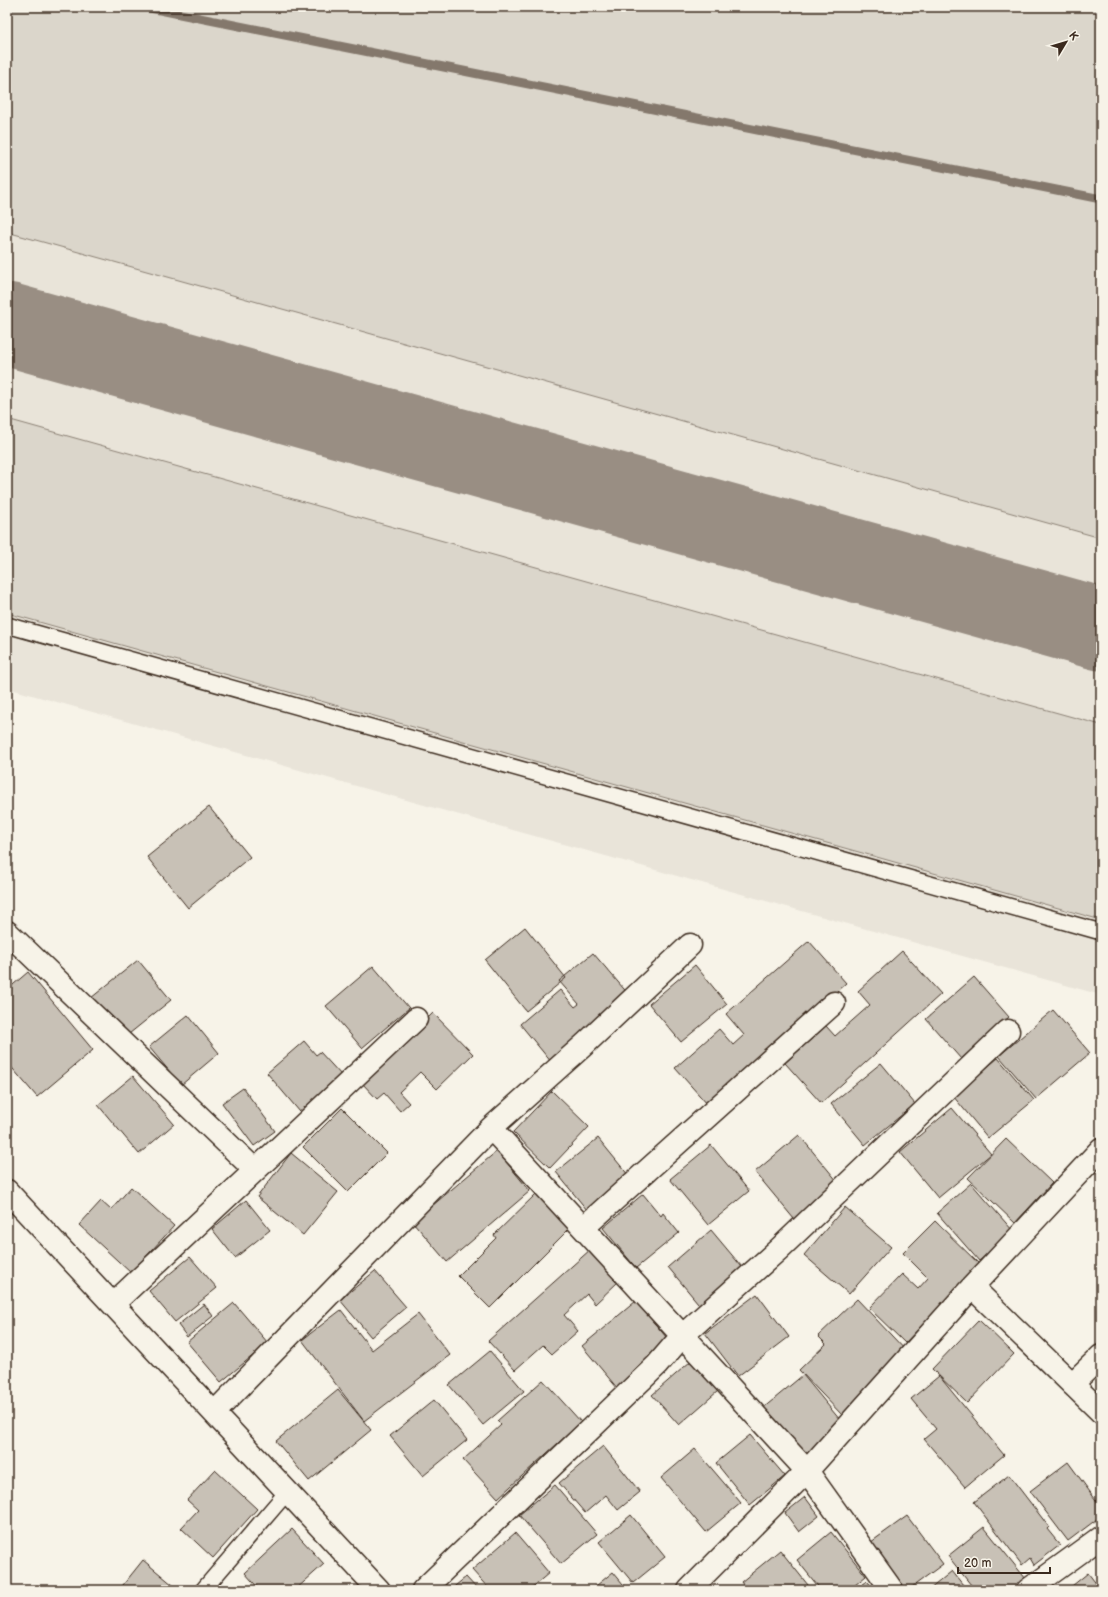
<svg xmlns="http://www.w3.org/2000/svg" width="1108" height="1597" font-family="'Balsamiq Sans',sans-serif">
<style>
.built{fill:#e9e4d9}
.green{fill:#dbd6cb;stroke:#8b8074}
.lines{fill:none;stroke-linecap:round;stroke-linejoin:round}
.stream{stroke:#84786c;stroke-width:9}
.taxiway{stroke:#998e83;stroke-width:83}
.building{fill:#c8c1b6;stroke:#3b2a1e}
.service-casing{stroke:#3b2a1e;stroke-width:18}
.minor-casing{stroke:#3b2a1e;stroke-width:25}
.service{stroke:#f7f3e8;stroke-width:15}
.minor{stroke:#f7f3e8;stroke-width:22}
</style>
<rect width="100%" height="100%" fill="#f7f3e8"/>
<filter id="ink" filterUnits="userSpaceOnUse"><feTurbulence type="fractalNoise" baseFrequency=".025" numOctaves="2"/><feDisplacementMap in="SourceGraphic" scale="8" xChannelSelector="R" yChannelSelector="G"/><feConvolveMatrix kernelMatrix="1 2 1 2 8 2 1 2 1" color-interpolation-filters="sRGB"/></filter>
<g filter="url(#ink)">
<path class="built" d="M7 7H1101V995L7 688Z"/>
<path class="green" d="M7 7H1101V538L7 232Z
M7 419 1101 725V920L7 613Z"/>
<g class="lines">
<path class="stream" d="M145 7 1101 199"/>
<path class="taxiway" d="M7 324 1101 629"/>
</g>
<path class="building" d="M209 807 250 857 188 908 147 857Z
M525 927 566 978 526 1011 485 960Z
M809 941 846 983 708 1105 675 1068 719 1029 733 1045 744 1035 726 1014Z
M902 951 941 994 821 1103 785 1063 826 1026 835 1036 870 1005 858 991Z
M593 953 630 996 552 1063 520 1024 560 990 575 1007 579 1004 559 981Z
M138 960 171 1000 124 1038 91 998Z
M695 965 727 1004 681 1042 649 1004Z
M373 966 409 1008 362 1048 326 1006Z
M28 972 93 1050 37 1097 7 1062V990Z
M974 977 1009 1017 961 1059 926 1019Z
M1053 1010 1090 1053 1036 1099 999 1056Z
M433 1013 473 1054 437 1089 420 1072 399 1092 409 1103 400 1111 384 1093 377 1099 361 1082Z
M188 1015 219 1053 181 1085 149 1047Z
M304 1041 316 1055 320 1052 342 1076 300 1112 267 1073Z
M998 1058 1034 1100 988 1138 953 1096Z
M881 1063 915 1104 865 1145 831 1104Z
M133 1076 174 1124 139 1154 98 1105Z
M243 1088 275 1131 254 1146 222 1103Z
M552 1091 589 1127 550 1168 513 1132Z
M342 1108 387 1153 348 1192 303 1147Z
M952 1108 991 1154 938 1198 900 1152Z
M799 1135 838 1182 794 1219 755 1172Z
M598 1138 629 1176 587 1210 556 1172Z
M1006 1139 1052 1183 1015 1223 968 1178Z
M711 1145 749 1191 708 1225 670 1179Z
M497 1151 530 1191 447 1262 413 1222Z
M291 1153 338 1192 303 1235 257 1197Z
M971 1183 1013 1231 979 1261 937 1213Z
M131 1187 174 1226 131 1273 79 1225 101 1201 111 1210Z
M536 1194 570 1228 490 1308 458 1276 496 1238 494 1235Z
M643 1194 661 1216 663 1213 679 1233 636 1268 603 1228Z
M246 1200 270 1230 235 1258 212 1229Z
M845 1207 891 1247 849 1294 804 1255Z
M935 1221 980 1265 905 1343 869 1308 902 1274 918 1289 928 1278 903 1253Z
M711 1230 747 1273 703 1309 668 1267Z
M591 1249 619 1281 595 1304 587 1294 564 1315 578 1331 552 1354 543 1345 515 1370 488 1341Z
M190 1257 217 1288 175 1322 149 1291Z
M375 1271 406 1307 371 1337 340 1300Z
M757 1294 789 1337 738 1376 705 1333Z
M857 1299 909 1354 843 1416 799 1370 826 1344 818 1336Z
M636 1301 672 1344 618 1389 582 1346Z
M234 1303 268 1343 221 1382 187 1342Z
M204 1304 213 1316 187 1337 178 1325Z
M341 1310 372 1350 418 1314 450 1355 364 1421 302 1340Z
M979 1320 1014 1354 967 1403 932 1369Z
M490 1351 524 1391 483 1425 449 1385Z
M691 1361 718 1391 679 1425 652 1395Z
M803 1375 845 1426 804 1460 762 1409Z
M939 1376 1004 1455 965 1487 924 1439 936 1429 911 1399Z
M543 1380 581 1422 498 1498 463 1460 501 1425 497 1421Z
M338 1390 371 1430 309 1481 276 1441Z
M434 1400 467 1440 423 1476 390 1436Z
M750 1435 785 1476 750 1505 716 1463Z
M603 1446 640 1492 618 1510 606 1495 585 1513 559 1483Z
M695 1449 741 1503 706 1532 661 1478Z
M1068 1462 1101 1507V1516L1068 1541 1030 1491Z
M215 1470 257 1509 213 1558 181 1528 198 1510 187 1500Z
M1009 1475 1049 1527 1047 1529 1060 1545 1034 1565 1030 1558 1022 1565 974 1502Z
M555 1485 597 1534 561 1564 519 1515Z
M805 1497 819 1516 799 1532 785 1513Z
M631 1515 665 1557 633 1583 599 1542Z
M907 1516 943 1564 908 1590H900L867 1545Z
M984 1527 1026 1579 1012 1590H975L948 1556Z
M292 1529 324 1564 295 1590H260L245 1573Z
M831 1532 866 1576 849 1590H821L797 1560Z
M515 1533 549 1573 529 1590H490L472 1570Z
M780 1550 812 1590H747L741 1582Z
M143 1560 179 1590H119Z
M952 1571 967 1590H929Z
M613 1572 628 1590H591Z
M1088 1573 1101 1590H1067Z
M466 1577 478 1590H450Z
M867 1581 875 1590H856Z"/>
<g class="lines">
<g class="service-casing">
<path id="service" d="M7 625 1101 932
M203 1590 287 1492"/>
</g>
<g class="minor-casing">
<path id="minor" d="M7 932 255 1170
M491 1128 585 1044 690 945
M7 1191 379 1590
M583 1228 834 1003
M972 1287 1101 1412
M113 1304 416 1019
M1072 1384 1101 1356
M214 1413 491 1128 807 1471 892 1590
M423 1590 657 1365 682 1336 779 1249 1008 1031
M689 1590 807 1471 972 1287 1101 1149
M1028 1590 1101 1537"/>
</g>
<use href="#service" class="service"/>
<use href="#minor" class="minor"/>
</g>
</g>
<rect width="1108" height="1597" fill="none" stroke="#f7f3e8" stroke-width="24"/>
<rect x="12" y="12" width="1084" height="1573" fill="none" stroke="#3b2a1e" stroke-width="1.5" filter="url(#ink)"/>
<g transform="translate(1066 42) rotate(52)" stroke="#f7f3e8" stroke-width="3" paint-order="stroke">
<path d="M0-3L7 15L0 10L-7 15Z" fill="#3b2a1e"/>
<text y="-6" font-size="11" font-weight="bold" text-anchor="middle" fill="#3b2a1e">K</text>
</g>
<path d="M958 1567v6h92v-6" fill="none" stroke="#3b2a1e" stroke-width="2"/>
<text x="964" y="1567" font-size="12" fill="#3b2a1e" stroke="#f7f3e8" stroke-width="3" paint-order="stroke">20 m</text>
</svg>
